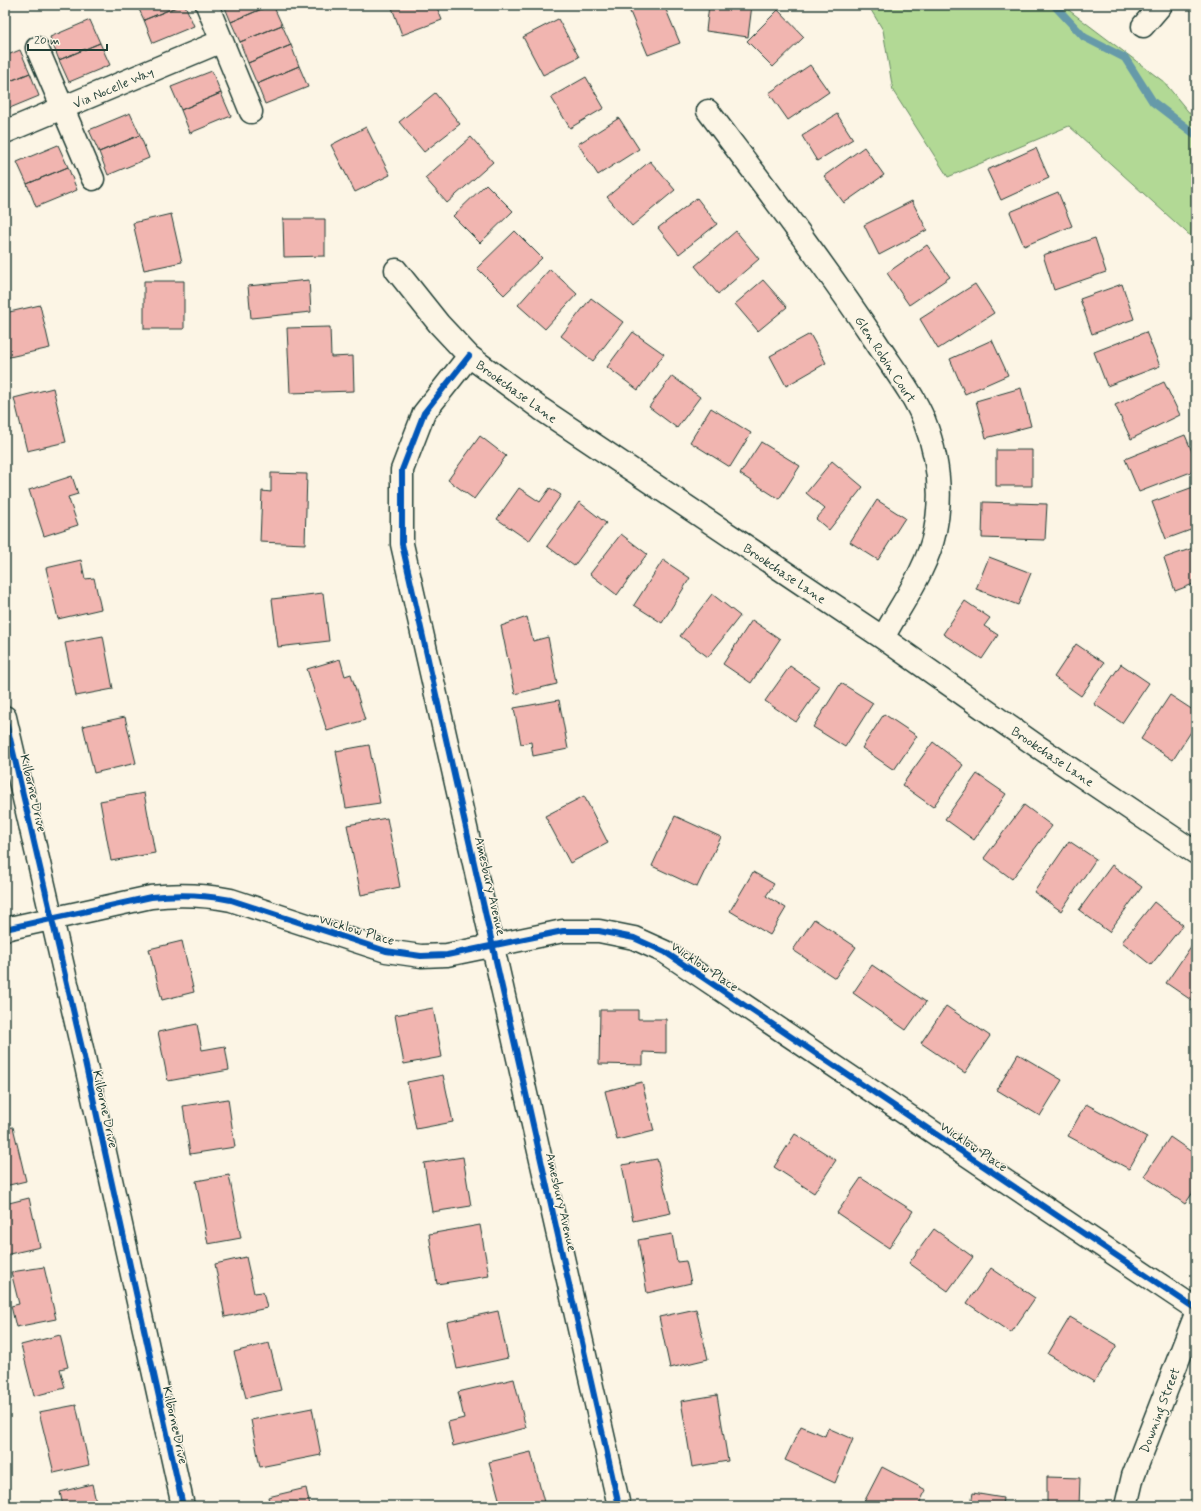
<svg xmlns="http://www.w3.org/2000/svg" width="1201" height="1511" font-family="Mynerve,sans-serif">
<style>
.green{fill:#b2d995;stroke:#688b64}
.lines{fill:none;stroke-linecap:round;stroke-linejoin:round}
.stream{stroke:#669aa9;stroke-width:8}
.building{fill:#f1b5b0;stroke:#1f3d34}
.street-casing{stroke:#1f3d34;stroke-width:25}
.secondary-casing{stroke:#1f3d34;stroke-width:25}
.street{stroke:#fcf5e5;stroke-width:22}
.secondary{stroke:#fcf5e5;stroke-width:22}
.cycleway-casing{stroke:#fcf5e5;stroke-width:8}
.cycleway{stroke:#0057b8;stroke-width:6}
.labels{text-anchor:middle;stroke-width:3;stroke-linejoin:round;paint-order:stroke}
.street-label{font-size:13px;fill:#1f3d34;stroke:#fcf5e5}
</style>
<rect width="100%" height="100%" fill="#fcf5e5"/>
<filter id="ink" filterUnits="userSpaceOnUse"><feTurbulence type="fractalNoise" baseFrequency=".025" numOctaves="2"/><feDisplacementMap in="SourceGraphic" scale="8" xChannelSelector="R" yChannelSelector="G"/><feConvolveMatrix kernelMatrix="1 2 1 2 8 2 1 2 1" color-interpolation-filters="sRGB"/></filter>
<g filter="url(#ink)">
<path class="green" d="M868 5H1062L1164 82 1196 121V241L1069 126 948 177 893 91 883 30Z"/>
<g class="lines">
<path class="stream" d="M1054 5 1084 37 1125 58 1153 102 1196 135"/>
</g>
<path class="building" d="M137 5H181L144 20Z
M181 5H185L194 26 153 43 144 20Z
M224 5H271L231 22Z
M271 5H273L282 25 240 42 231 22Z
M391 5H436L442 20 402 35Z
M633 5H664L680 43 648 55 628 7Z
M709 5H752L748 37 706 31Z
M778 10 804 37 773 67 747 41Z
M558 19 579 57 543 75 523 37Z
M90 20 100 43 59 60 50 37Z
M282 25 291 45 248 63 240 42Z
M100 43 110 65 69 82 59 60Z
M291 45 299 66 257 84 248 63Z
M20 50 30 73 5 83V56Z
M810 65 829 92 788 120 769 93Z
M299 66 308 87 265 104 257 84Z
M212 71 221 93 181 110 171 87Z
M30 73 39 96 5 110V83Z
M586 77 604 108 570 128 551 97Z
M221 93 231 116 190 133 181 110Z
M435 93 460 124 424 152 399 122Z
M130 113 140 135 99 152 89 130Z
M837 114 853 139 817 161 802 136Z
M619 118 639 149 598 175 578 144Z
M366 127 390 175 355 192 331 145Z
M140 135 149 158 108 175 99 152Z
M471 137 493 162 447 203 425 178Z
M58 145 68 167 27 184 17 162Z
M864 147 884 175 844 203 824 176Z
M1036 148 1049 178 1001 200 987 170Z
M650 161 675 190 632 226 607 197Z
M68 167 77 190 36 207 27 184Z
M486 184 513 211 480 243 453 216Z
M1058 192 1072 226 1024 246 1010 212Z
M697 198 717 224 679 254 658 228Z
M912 201 927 230 879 255 864 225Z
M171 214 182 262 144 270 133 223Z
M283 219H325V256L284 257Z
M515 231 542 258 504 295 477 268Z
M736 231 759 259 718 294 695 266Z
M1095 238 1106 272 1054 290 1043 255Z
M927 245 950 277 909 305 887 273Z
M550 269 577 294 545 329 518 305Z
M309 280 311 312 251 318 248 286Z
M763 280 787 307 758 331 735 304Z
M144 281H184V329H144Z
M975 284 994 313 938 349 920 319Z
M1122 284 1134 319 1092 334 1080 299Z
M591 298 623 322 593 361 561 336Z
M40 305 50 348 5 358V313Z
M330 327 331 357 353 356 354 391 290 393 287 328Z
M633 332 664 354 638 390 607 367Z
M1146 332 1160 366 1107 386 1094 352Z
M810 334 826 363 786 386 770 356Z
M992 340 1008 375 965 394 950 359Z
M672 376 700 397 677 428 649 407Z
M1164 382 1180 415 1131 439 1115 405Z
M53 388 66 442 27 451 14 398Z
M1021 388 1031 426 986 438 976 401Z
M711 408 751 433 730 467 690 442Z
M1185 435 1196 461V470L1139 492 1125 459Z
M480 436 506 456 474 499 448 480Z
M761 442 800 466 779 499 740 474Z
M996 450H1032V486H996Z
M832 461 863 487 829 530 816 519 825 509 806 493Z
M271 473 307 474 305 544 260 542 262 491 271 492Z
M72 476 78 494 68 497 78 525 44 536 29 490Z
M1196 486V528L1166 539 1152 502Z
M519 488 540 502 550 488 561 495 529 541 497 519Z
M877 500 905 518 878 560 850 542Z
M579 502 606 523 574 566 547 546Z
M983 502 1047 504 1045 540 982 538Z
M621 534 647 554 617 595 590 574Z
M1196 547V583L1175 591 1164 558Z
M989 557 1031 573 1018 605 976 589Z
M81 560 85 579 94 578 101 609 58 619 46 568Z
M663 560 690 578 662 623 634 605Z
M323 593 329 641 278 647 272 599Z
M712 594 740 616 708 657 680 636Z
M965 601 990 618 984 626 998 635 982 659 943 634Z
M527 617 533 641 548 637 557 684 515 694 501 626Z
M752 620 780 639 751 683 723 664Z
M103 636 113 689 76 696 65 643Z
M1076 644 1104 663 1081 696 1054 677Z
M340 659 345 676 351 674 365 720 327 731 307 669Z
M1121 664 1149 683 1122 723 1094 704Z
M790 666 820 687 796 722 765 701Z
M841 683 873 703 845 747 813 727Z
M1170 695 1196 712V724L1173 760 1141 739Z
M559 700 568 749 533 756 531 742 521 744 514 708Z
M884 714 917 736 894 770 862 748Z
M125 717 136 763 94 773 83 726Z
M933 742 963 765 933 807 902 785Z
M369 745 380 803 346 808 336 751Z
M977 774 1006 794 974 840 945 819Z
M144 793 155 853 111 861 100 801Z
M584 796 608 843 570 863 545 816Z
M1024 805 1052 826 1012 879 984 858Z
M675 816 721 837 697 887 652 866Z
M387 818 400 887 361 895 347 825Z
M1069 841 1096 859 1061 911 1034 892Z
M1112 865 1142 887 1109 932 1079 910Z
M753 872 774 884 766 896 786 908 770 935 730 911Z
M1154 902 1183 925 1151 965 1122 942Z
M814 919 856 947 835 978 793 950Z
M1196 939V999L1194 1002 1166 983Z
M182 941 194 992 162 1000 149 949Z
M872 965 926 1002 906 1030 853 993Z
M946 1006 990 1036 965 1073 921 1043Z
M433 1008 442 1057 404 1064 395 1015Z
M600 1010H638V1019H666V1053L643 1052V1065L599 1064Z
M197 1024 202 1050 225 1046 229 1070 168 1081 158 1032Z
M1018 1054 1062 1080 1040 1116 997 1090Z
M443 1075 453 1122 416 1129 407 1082Z
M642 1082 654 1131 617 1140 605 1091Z
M228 1099 235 1147 190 1154 183 1106Z
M1086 1104 1147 1137 1129 1169 1068 1136Z
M13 1127 26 1181 5 1186V1128Z
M795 1134 836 1160 814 1193 774 1167Z
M1170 1137 1196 1155V1188L1185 1204 1144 1176Z
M463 1157 471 1206 432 1212 424 1163Z
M657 1159 671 1213 633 1221 622 1165Z
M229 1175 241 1238 208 1244 196 1181Z
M861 1178 913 1211 889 1248 837 1213Z
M29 1198 40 1247 5 1255V1204Z
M480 1225 489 1276 437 1284 429 1234Z
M934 1229 973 1257 948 1291 909 1263Z
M672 1234 677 1262 686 1261 691 1283 647 1293 638 1240Z
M246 1257 254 1293 263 1292 267 1308 225 1317 215 1264Z
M44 1267 56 1319 16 1327 11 1306 19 1304 11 1272Z
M991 1268 1035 1298 1011 1333 967 1303Z
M696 1309 708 1359 670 1368 659 1317Z
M498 1311 508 1358 457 1369 447 1322Z
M1070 1317 1117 1345 1094 1382 1048 1354Z
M60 1335 68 1367 60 1369 65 1388 34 1396 21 1345Z
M269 1343 281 1390 246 1398 234 1352Z
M514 1379 526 1428 453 1446 448 1422 464 1418 458 1392Z
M717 1395 728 1461 692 1467 681 1401Z
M76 1405 89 1465 54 1473 39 1412Z
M312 1408 321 1455 260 1467 251 1420Z
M801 1426 825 1436 828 1428 853 1439 835 1483 785 1460Z
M531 1452 545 1506H501L489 1462Z
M882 1467 926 1490 918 1506H867L863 1504Z
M1047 1477 1080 1478 1079 1506H1047Z
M92 1484 97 1506H63L60 1492Z
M306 1488 310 1506H270L268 1497Z
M973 1493 1003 1498 1002 1506H953L954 1501 971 1504Z"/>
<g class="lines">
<g class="street-casing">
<path id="street" d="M207 5 251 112
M1143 26 1161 5
M37 48 93 179
M708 111C765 187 823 262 876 342 892 367 913 393 924 420 938 456 943 493 935 531 927 570 901 604 883 638
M5 132 222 41
M396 270 439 324 469 356 541 409 883 638 1037 746 1196 853
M469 356 424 413 402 470V544L619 1506
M5 929 151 897C178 894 205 895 231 900L386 951 421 956 447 955 563 931H599L634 938 665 952 1196 1309
M1126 1506 1133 1476 1196 1314"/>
</g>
<g class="secondary-casing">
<path id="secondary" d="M5 717 84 1057 183 1506"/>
</g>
<use href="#street" class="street"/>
<use href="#secondary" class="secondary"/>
<g class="cycleway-casing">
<path id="cycleway" d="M469 356 424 413 402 470V544L619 1506
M5 717 84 1057 183 1506
M5 929 151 897C178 894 205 895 231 900L386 951 421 956 447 955 563 931H599L634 938 665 952 1196 1309"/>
</g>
<use href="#cycleway" class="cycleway"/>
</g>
</g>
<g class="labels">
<g class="street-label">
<text transform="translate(113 87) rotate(-23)" y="5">Via Nocelle Way</text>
<text transform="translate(886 359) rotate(57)" y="5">Glen Robin Court</text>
<text transform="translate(517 391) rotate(36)" y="5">Brookchase Lane</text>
<text transform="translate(785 573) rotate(34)" y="5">Brookchase Lane</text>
<text transform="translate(1053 756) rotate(34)" y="5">Brookchase Lane</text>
<text transform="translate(34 793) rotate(77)" y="5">Kilborne Drive</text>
<text transform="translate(491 886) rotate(77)" y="5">Amesbury Avenue</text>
<text transform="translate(357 929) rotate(17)" y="5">Wicklow Place</text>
<text transform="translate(705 966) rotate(34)" y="5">Wicklow Place</text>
<text transform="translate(106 1109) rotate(78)" y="5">Kilborne Drive</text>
<text transform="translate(974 1146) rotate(34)" y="5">Wicklow Place</text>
<text transform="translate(562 1202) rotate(77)" y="5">Amesbury Avenue</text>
<text transform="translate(1159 1410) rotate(-69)" y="5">Downing Street</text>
<text transform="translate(176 1425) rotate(78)" y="5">Kilborne Drive</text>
</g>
</g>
<rect width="1201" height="1511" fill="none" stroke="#fcf5e5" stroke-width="20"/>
<rect x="10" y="10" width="1181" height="1491" fill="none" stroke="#1f3d34" stroke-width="1.5" filter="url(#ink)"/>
<path d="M28 44v6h79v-6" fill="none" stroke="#1f3d34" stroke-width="2"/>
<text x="34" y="44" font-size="12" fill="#1f3d34" stroke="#fcf5e5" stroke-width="3" paint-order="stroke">20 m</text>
</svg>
